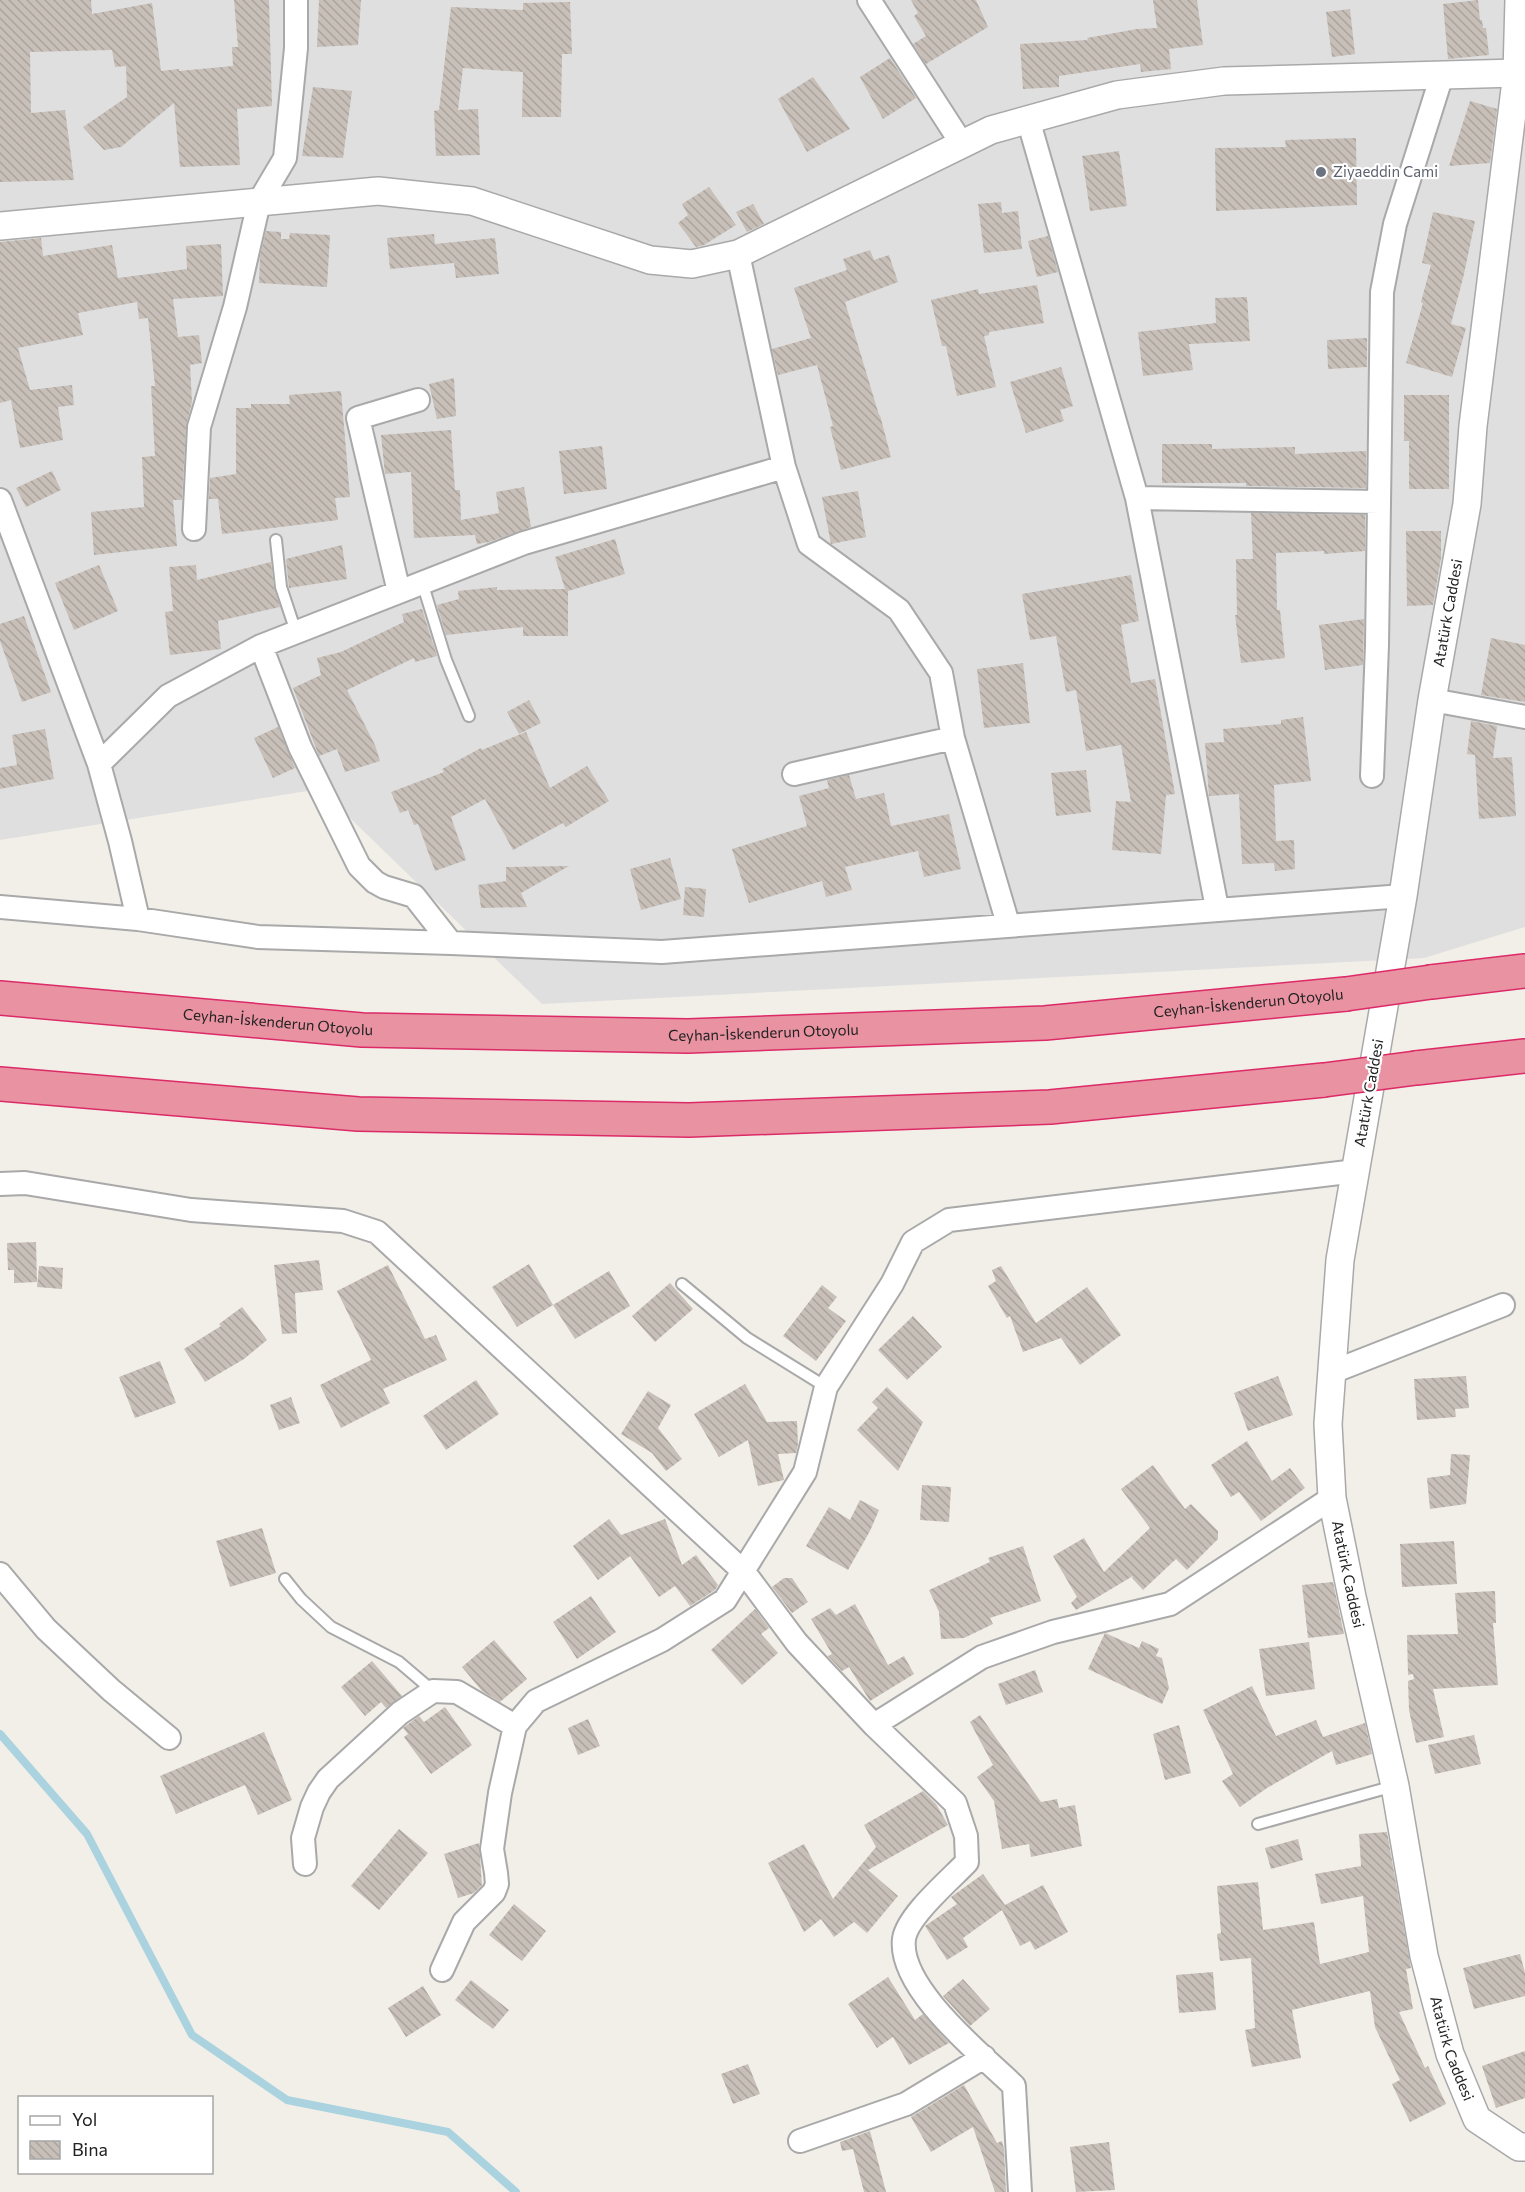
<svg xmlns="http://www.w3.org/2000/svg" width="1525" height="2192" font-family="Commissioner,sans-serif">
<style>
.residential{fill:#e0dfdf}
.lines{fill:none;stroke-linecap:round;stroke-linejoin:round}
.stream{stroke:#aad3df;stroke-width:8}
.building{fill:url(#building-back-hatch)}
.service-casing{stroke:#a9a9a9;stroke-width:14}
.minor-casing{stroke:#a9a9a9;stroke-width:26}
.tertiary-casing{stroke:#a9a9a9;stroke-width:30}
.motorway-casing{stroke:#dc2a67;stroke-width:36}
.service{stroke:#fff;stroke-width:10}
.minor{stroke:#fff;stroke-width:22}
.tertiary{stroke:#fff;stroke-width:27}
.motorway{stroke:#e892a2;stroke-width:33}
.motorway-bridge-casing{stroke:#dc2a67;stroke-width:36;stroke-linecap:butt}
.motorway-bridge{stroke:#e892a2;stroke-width:33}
.worship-dot{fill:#6b7280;stroke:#fff;stroke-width:2}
.labels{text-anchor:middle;stroke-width:4.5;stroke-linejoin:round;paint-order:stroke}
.worship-label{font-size:15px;fill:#5b616d;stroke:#fff;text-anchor:start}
.street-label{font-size:15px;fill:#222;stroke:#fff}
</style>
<defs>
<pattern id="building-back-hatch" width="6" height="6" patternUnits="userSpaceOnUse" patternTransform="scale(1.5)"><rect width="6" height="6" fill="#c7bfb8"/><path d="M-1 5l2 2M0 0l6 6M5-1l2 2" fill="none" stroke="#aba49e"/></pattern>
</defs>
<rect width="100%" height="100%" fill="#f2efe9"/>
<path class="residential" d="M0 0H1525V927L1424 958 542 1004 320 789 0 840Z"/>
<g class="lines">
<path class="stream" d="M0 1734 87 1834 192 2035 287 2100 448 2132 516 2192"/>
</g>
<path class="building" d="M0 0H91L92 14 152 3 161 71 179 69V71L233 66 232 47H238L234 0H269L272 106 237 109 240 165 180 167 174 103 121 147 104 150 83 127 127 97 126 66 115 67 112 50 30 52 31 113 65 110 74 180 0 182Z
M319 0H361L358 45 317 47Z
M911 0H976L988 27 926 64 913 44 926 36 914 16 918 13Z
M1153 0H1197L1203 45 1169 49 1171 69 1141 72 1140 64 1059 76V87L1023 89 1020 44 1088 40 1087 38 1137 29 1157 28Z
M1478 0 1480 20H1482L1483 28H1486L1489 55 1448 59 1443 4Z
M570 2 572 54H562L561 117H522L523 72 463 68 458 110 478 109 480 155 436 156 434 111 439 110 451 7 523 10V3Z
M1350 9 1355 54 1332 57 1326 12Z
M890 58 916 98 883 119 860 77Z
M813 77 850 129 807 152 778 99Z
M313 87 352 91 343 158 302 156Z
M1470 101 1497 109 1490 163 1449 166Z
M1356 138 1357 205 1216 211 1215 148 1286 147 1285 140Z
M1119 151 1127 206 1090 211 1082 156Z
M709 187 736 225 704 245 696 247 678 223 688 215 682 204Z
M1001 202 1002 213 1018 211 1022 249 984 253 978 204Z
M753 204 764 224 747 232 736 212Z
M1433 212 1475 221 1464 274 1451 324 1466 328 1452 377 1406 363 1423 303 1421 302 1431 265 1422 263Z
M266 231 281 232V239H289L290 233 330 235 327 287 259 283 260 256Z
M434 234 435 244 495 238 499 274 456 278 454 263 390 269 387 238Z
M1048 236 1058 272 1037 277 1028 241Z
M41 238 43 256 112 245 118 278 187 269 186 246 221 244 223 296 173 299 178 337 199 335 202 363 190 365 192 402 186 426 182 500H173L177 546 94 555 91 512 144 507 142 457 155 456 151 386H155L148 318 139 319 137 302 78 313 83 335 18 348 30 390 72 385 74 405 58 407 63 440 20 448 11 400 0 403V242Z
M870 250 874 260 889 255 898 282 845 302 879 415H880L891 457 841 470 830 427 833 426 817 365 778 375 772 349 811 338 794 288 847 270 843 259Z
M1037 285 1044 323 989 332V335L984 336 996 387 957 396 946 346H942L931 300 978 289 979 294Z
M1247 297 1250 341 1189 344 1193 370 1143 376 1138 332 1216 323 1215 298Z
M1367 338V367L1328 369 1327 340Z
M1061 367 1073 406 1060 410 1064 421 1026 433 1010 382Z
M454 378 456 416 437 419 429 384Z
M341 391 350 497 335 498 338 520 222 534 218 499H209L210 478 236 474V408H251V404H290L289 395Z
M1404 395H1449V489H1409V441H1404Z
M451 430 455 490H460L461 520 499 513 496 492 524 487 531 527 489 542 477 544 475 535 414 538 411 472 385 474 381 435Z
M1162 444H1212V449L1295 447V454L1366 451V488L1246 486V483H1162Z
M602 446 607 489 564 494 559 451Z
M52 471 61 490 26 507 16 488Z
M858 491 866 537 831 544 822 497Z
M1251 513 1365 515V551L1324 554V551L1276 553 1277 610H1280L1285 658 1241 663 1235 615H1237L1236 559H1253Z
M1406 531H1441V558L1433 605 1407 606Z
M615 539 625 574 568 591V636H523V627L446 635 437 605 459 599 458 591 497 587V590L565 589 555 557Z
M342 545 347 579 289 588 286 559Z
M271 562 274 588 280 607 218 621 221 649 170 655 165 612 173 611 169 567 196 565 197 580Z
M99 565 118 611 74 630 55 583Z
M1131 575 1139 621 1121 625 1131 683 1155 679 1175 794 1166 795 1161 854 1112 850 1116 801 1131 802 1121 745 1086 751 1076 690 1066 692 1056 636 1030 640 1022 594Z
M422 609 437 656 415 662 414 658 347 690 375 745 380 761 345 772 337 749 319 756 293 688 321 675 317 658 341 652 404 622 402 614Z
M24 616 51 692 22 702 0 641V624Z
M1364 619 1363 665 1325 670 1319 625Z
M1491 638 1525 645V702L1481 695Z
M1023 663 1030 723 984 728 977 669Z
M529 700 541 723 519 734 507 712Z
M1303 717 1311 781 1274 785 1276 841 1294 840 1295 869 1275 871 1274 863 1242 864 1239 794 1209 796 1205 743 1224 742 1223 729 1281 724V720Z
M1471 721 1497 726 1493 758 1512 757 1516 816 1479 819 1475 755 1467 754Z
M278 727 295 768 273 778 254 738Z
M45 729 54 779 0 789V768L17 765 12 735Z
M526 732 550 788 587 766 609 801 566 827 563 823 513 850 485 799 451 817 466 860 435 871 418 824 414 825 408 810 400 813 391 792 444 772 442 769 481 748 482 750Z
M1086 770 1091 812 1056 816 1051 773Z
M849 775 856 799 884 793 891 826 949 814 961 869 924 877 918 851 845 867 852 890 826 897 822 881 749 903 732 849 807 826 799 796 829 788 827 780Z
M670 858 681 899 641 910 630 869Z
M569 866 521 893 527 907 481 908 478 885 506 881V867Z
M685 887 706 889 704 917 683 915Z
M36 1242 37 1282 14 1283V1270H8L7 1243Z
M319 1260 323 1290 295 1293 297 1333 282 1334 274 1265Z
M529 1264 553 1305 517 1327 492 1287Z
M388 1265 425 1339 436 1335 447 1360 383 1389 390 1403 341 1428 320 1385 371 1360 337 1291Z
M39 1266 63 1268 62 1289 37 1287Z
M1001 1266 1036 1323 1087 1287 1121 1335 1080 1365 1061 1338 1023 1352 1010 1316 1007 1318 988 1286 996 1281 992 1270Z
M609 1271 630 1306 575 1339 553 1305Z
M670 1283 693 1309 655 1342 632 1316Z
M822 1285 837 1297 828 1308 846 1321 816 1361 783 1336Z
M242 1307 267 1340 244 1359 205 1382 184 1349 221 1326 219 1324Z
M913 1316 942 1347 907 1380 878 1350Z
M160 1361 176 1403 135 1418 119 1377Z
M1278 1376 1293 1415 1248 1431 1234 1393Z
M1466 1376 1469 1408 1455 1409 1456 1417 1417 1420 1414 1379Z
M476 1380 499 1414 446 1450 423 1416Z
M745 1384 767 1422 797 1421 798 1444 796 1453 778 1454 784 1480 758 1486 748 1440 719 1457 694 1414Z
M887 1387 923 1422 898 1471 857 1430 878 1408 872 1402Z
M648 1391 671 1405 658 1428 682 1459 666 1471 652 1453 621 1434Z
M291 1397 300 1423 279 1430 270 1405Z
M1247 1441 1272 1481 1290 1468 1305 1488 1261 1521 1239 1492 1231 1497 1211 1465Z
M1451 1454 1470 1455 1466 1504 1430 1509 1427 1478 1450 1475Z
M1153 1465 1185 1509 1191 1504 1218 1531V1539L1187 1570 1176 1559 1143 1590 1132 1578 1133 1576 1076 1610 1071 1603 1077 1597 1053 1556 1084 1538 1104 1572 1150 1528 1121 1489Z
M922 1485 951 1487 949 1522 920 1520Z
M860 1500 879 1510 870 1531 848 1570 806 1546 829 1507 850 1520Z
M609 1519 621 1535 665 1519 682 1565 696 1555 718 1585 715 1590 690 1606 675 1586 659 1597 630 1556 598 1580 573 1546Z
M262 1528 276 1573 230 1587 216 1541Z
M1454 1541 1457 1584 1402 1587 1400 1544Z
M1023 1546 1041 1601 990 1618 993 1624 964 1638 941 1639 939 1612 929 1590 990 1562 988 1558Z
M784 1578H792L808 1602 792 1613 772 1587Z
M1333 1582 1344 1634 1308 1638 1302 1585Z
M1495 1591 1496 1623H1493L1498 1685 1433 1689 1444 1737 1416 1743 1409 1710 1408 1681 1414 1679 1413 1674 1408 1675 1407 1635 1458 1634 1455 1593Z
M591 1596 616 1632 577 1659 553 1622Z
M855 1604 888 1665 904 1656 914 1674 870 1701 849 1667 842 1671 828 1656 832 1654 811 1619 830 1608 836 1615Z
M755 1609 769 1628 761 1634 778 1653 742 1685 711 1650Z
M1105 1633 1139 1648 1142 1641 1159 1649 1156 1656 1162 1658 1169 1688 1162 1704 1088 1669Z
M494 1640 527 1679 500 1702 482 1691 462 1667Z
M1309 1642 1315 1689 1266 1696 1259 1649Z
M372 1661 402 1696 386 1708 381 1702 365 1716 341 1687Z
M1035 1670 1043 1692 1006 1705 998 1684Z
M1252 1686 1276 1736 1316 1720 1323 1737 1365 1723 1372 1754 1336 1765 1332 1751 1267 1788 1240 1807 1222 1781 1233 1774 1203 1710Z
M445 1707 472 1745 431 1774 404 1737 408 1734 403 1728 419 1716 424 1722Z
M980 1715 1041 1802 1057 1799 1059 1808 1075 1805 1082 1846 1031 1857 1029 1844 1002 1849 994 1801 977 1777 993 1765 970 1722Z
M588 1719 600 1746 578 1755 568 1728Z
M1179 1725 1191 1773 1165 1780 1153 1734Z
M264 1732 292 1800 258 1815 245 1785 176 1814 160 1776Z
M1474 1735 1481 1764 1435 1774 1428 1745Z
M923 1791 936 1804 948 1825 868 1870 898 1896 867 1933 854 1922 834 1937 821 1919 804 1932 768 1863 804 1844 833 1899 876 1847 864 1825Z
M399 1829 428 1853 379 1910 351 1886Z
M1387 1832 1411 1968 1406 1969 1413 2009 1399 2012 1425 2068 1428 2066 1446 2104 1410 2122 1392 2084 1400 2080 1375 2027 1370 1991 1292 2010 1301 2058 1252 2067 1245 2030 1255 2028 1251 1958 1220 1961 1217 1934 1221 1933 1217 1886 1258 1882 1263 1930 1314 1922 1320 1964 1369 1952 1363 1896 1321 1904 1315 1874 1361 1866 1359 1834Z
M1298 1839 1303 1860 1271 1869 1265 1848Z
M479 1843 482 1885 474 1893 458 1898 444 1854Z
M983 1874 1005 1905 1043 1885 1068 1932 1035 1950 1030 1941 1020 1946 1002 1910 963 1938 968 1947 947 1960 925 1926 957 1904 951 1897Z
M514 1904 546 1931 522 1961 489 1935Z
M1520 1954 1525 1973V1996L1474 2009 1463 1968Z
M1213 1972 1216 2010 1179 2013 1176 1975Z
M888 1977 915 2020 923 2014 949 2043 909 2065 893 2037 877 2048 848 2004Z
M963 1979 990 2009 970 2026 943 1996Z
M471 1980 509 2010 493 2029 455 2000Z
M423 1986 441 2015 406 2037 388 2008Z
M1525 2051V2098L1496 2108 1482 2066Z
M748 2064 760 2094 733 2104 721 2074Z
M964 2085 997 2143 1002 2141 1004 2149 1006 2192H995L973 2127 931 2152 911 2117Z
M870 2131 886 2192H864L853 2149 842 2151 840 2142Z
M1109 2142 1115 2190 1076 2192 1070 2147Z"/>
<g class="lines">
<g class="service-casing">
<path id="service" d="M276 540 281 587 296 632
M422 582 446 660 469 716
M682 1284 747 1338 826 1387
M285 1579 301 1599 331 1627 399 1662 433 1691
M1258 1824 1394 1786"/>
</g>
<g class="minor-casing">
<path id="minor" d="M869 0 962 144
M1028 119 1137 498 1217 908
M738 254 784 467 809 544 899 610 941 673 953 738 1008 924
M1137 498 1379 502
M0 500 99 764 120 841 138 919
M194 529 199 427 235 307 259 202 285 158 296 48V0
M399 592 358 418 418 400
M261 646 300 747 359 866 375 882 384 887 414 896 451 943 662 952 1403 896
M1432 700 1525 717
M99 764 168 696 261 646 524 543 784 467
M794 774 953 738
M1372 776 1377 645 1382 292 1395 224 1442 75
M0 907 138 919 258 937 451 943
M0 1184 25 1183 191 1210 343 1221 377 1232 744 1572 797 1643 874 1725 955 1803 966 1836 967 1862C951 1879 907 1916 904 1939 898 1988 981 2054 1014 2086L1020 2192
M1332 1372 1503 1305
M0 1574 46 1629 111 1690 169 1738
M874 1725 982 1657 1053 1632 1170 1604 1332 1498
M305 1864 303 1838 312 1807 319 1792 328 1779 400 1713 433 1691 457 1692 515 1726
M442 1970 464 1922 494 1892 497 1884 496 1873 492 1849 500 1793 515 1726 536 1701 662 1640 725 1600 805 1472 826 1387 892 1284 913 1242 949 1220 1356 1171
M800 2141 906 2104 984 2057"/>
</g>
<g class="tertiary-casing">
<g id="tertiary">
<path id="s1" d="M1519 0 1517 73 1473 426 1467 504 1432 700 1403 896 1340 1260 1328 1424 1332 1498 1352 1597 1395 1786 1424 1956 1450 2054 1477 2119 1519 2147H1525"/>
<path d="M0 226 378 191 472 201 650 260 692 264 738 254 991 130 1117 95 1224 81 1517 73 1525 74"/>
</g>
</g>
<g class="motorway-casing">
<g id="motorway">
<path d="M1431 982 1525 971"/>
<path id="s2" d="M0 998 362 1030 688 1036 1045 1023 1346 994"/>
<path d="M1416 1068 1525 1056"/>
<path d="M0 1084 358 1114 689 1120 1050 1107 1324 1080"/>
</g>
</g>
<use href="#service" class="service"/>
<use href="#minor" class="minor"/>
<use href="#tertiary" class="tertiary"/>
<use href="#motorway" class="motorway"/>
<g class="motorway-bridge-casing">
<path id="motorway-bridge" d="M1346 994 1431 982
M1324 1080 1416 1068"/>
</g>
<use href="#motorway-bridge" class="motorway-bridge"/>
</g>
<circle class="worship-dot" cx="1321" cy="172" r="6"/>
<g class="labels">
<g class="worship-label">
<text x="1333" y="177">Ziyaeddin Cami</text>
</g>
<g class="street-label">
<text transform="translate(1448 613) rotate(-80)" y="5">Atatürk Caddesi</text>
<text dy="5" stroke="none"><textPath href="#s2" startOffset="1251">Ceyhan-İskenderun Otoyolu</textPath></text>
<text dy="5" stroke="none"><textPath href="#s2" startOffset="279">Ceyhan-İskenderun Otoyolu</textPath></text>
<text dy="5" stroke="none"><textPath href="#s2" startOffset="765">Ceyhan-İskenderun Otoyolu</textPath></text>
<text transform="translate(1369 1093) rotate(-80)" y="5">Atatürk Caddesi</text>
<text dy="5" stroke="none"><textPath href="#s1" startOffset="1590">Atatürk Caddesi</textPath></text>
<text dy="5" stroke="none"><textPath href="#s1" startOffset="2076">Atatürk Caddesi</textPath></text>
</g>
</g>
<rect x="18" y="2096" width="195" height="78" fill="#ffffff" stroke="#a7a7a7" stroke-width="1.5"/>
<rect x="30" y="2116" width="30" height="9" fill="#ffffff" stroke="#a7a7a7" stroke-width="1.5"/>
<text x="72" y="2126" font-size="18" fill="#222222">Yol</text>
<rect x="30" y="2141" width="30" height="18" fill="url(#building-back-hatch)" stroke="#a7a7a7" stroke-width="1.5"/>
<text x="72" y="2156" font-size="18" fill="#222222">Bina</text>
</svg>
